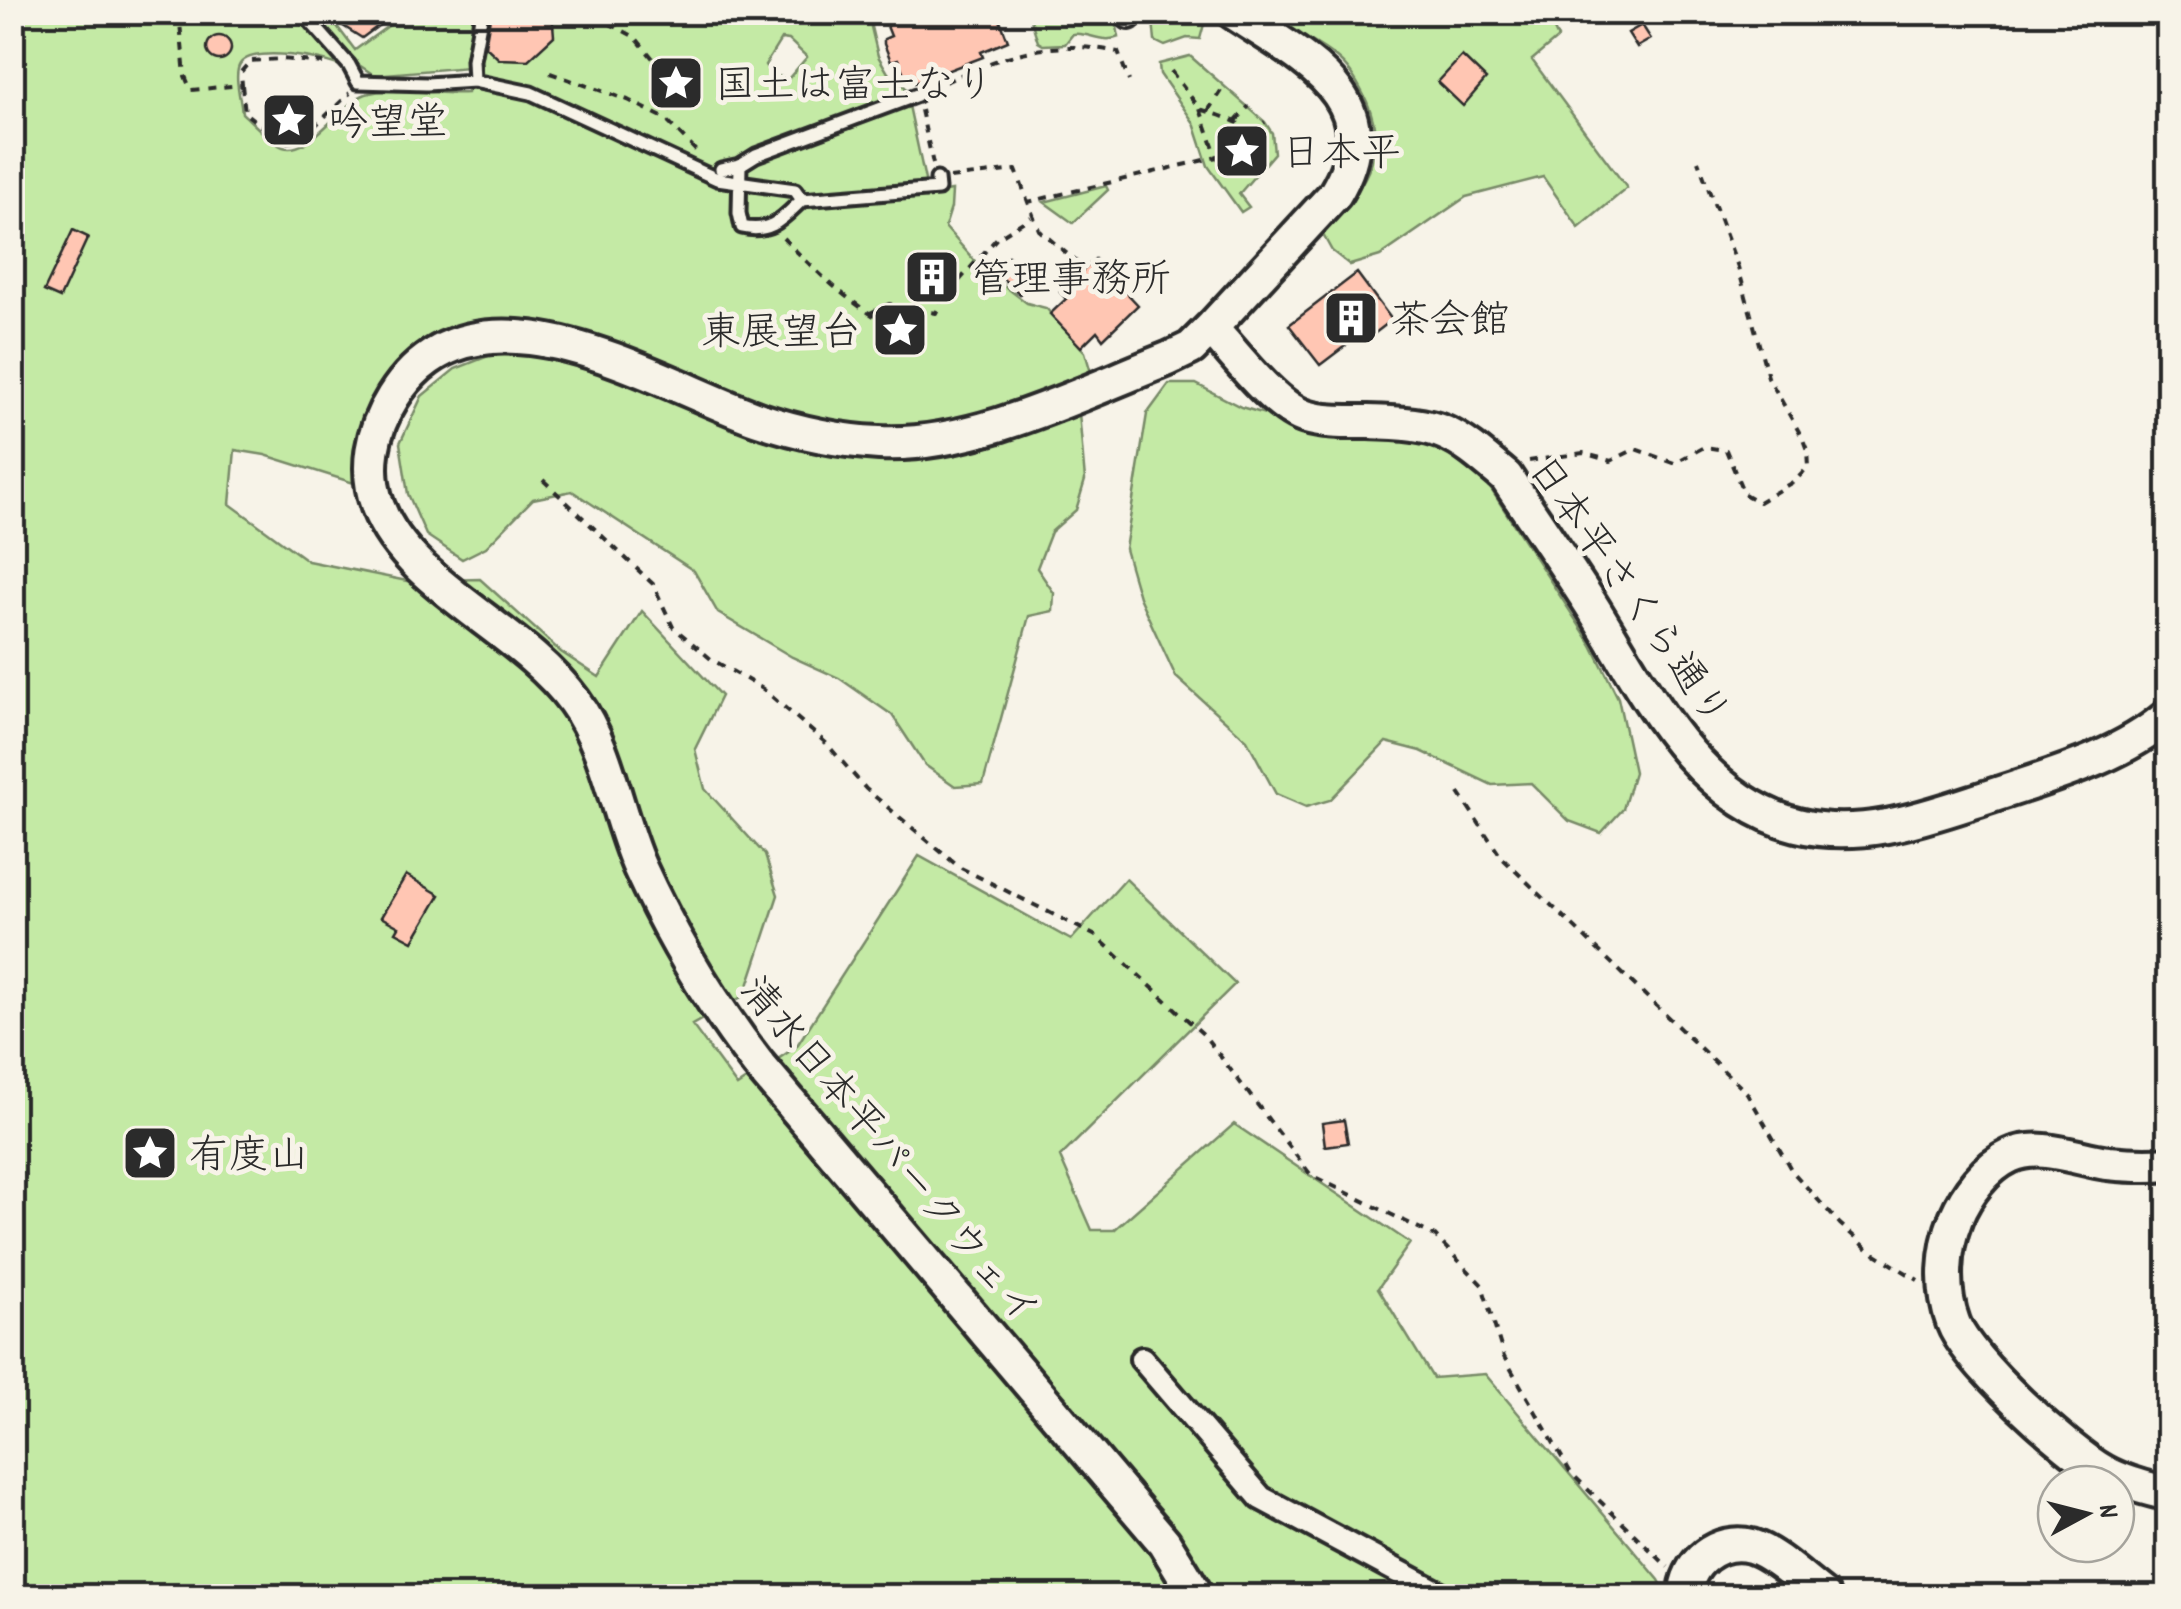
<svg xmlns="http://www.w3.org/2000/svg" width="2181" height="1609" font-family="Dekko,'Klee One',sans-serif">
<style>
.green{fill:#c4eaa5;stroke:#788a68;stroke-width:2.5;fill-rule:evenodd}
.building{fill:#ffc6b3;stroke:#2b2b2b;stroke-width:2.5}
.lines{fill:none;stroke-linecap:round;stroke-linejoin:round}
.lane-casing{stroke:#2b2b2b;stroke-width:19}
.street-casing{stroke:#2b2b2b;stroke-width:30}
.secondary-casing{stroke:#2b2b2b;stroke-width:40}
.path{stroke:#2b2b2b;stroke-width:4;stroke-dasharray:8 8;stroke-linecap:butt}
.lane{stroke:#f7f3e8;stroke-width:11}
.street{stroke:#f7f3e8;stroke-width:22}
.secondary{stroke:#f7f3e8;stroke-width:32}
.labels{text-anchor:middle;stroke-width:10;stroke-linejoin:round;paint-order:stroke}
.poi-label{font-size:40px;fill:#2b2b2b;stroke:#f7f3e8;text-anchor:start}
.street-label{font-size:40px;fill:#2b2b2b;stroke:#f7f3e8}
</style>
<rect width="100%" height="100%" fill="#f7f3e8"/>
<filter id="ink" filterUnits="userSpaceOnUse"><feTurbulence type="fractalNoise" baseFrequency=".01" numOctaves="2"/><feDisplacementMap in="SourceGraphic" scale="20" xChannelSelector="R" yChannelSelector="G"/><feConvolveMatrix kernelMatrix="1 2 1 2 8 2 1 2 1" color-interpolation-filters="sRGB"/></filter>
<g filter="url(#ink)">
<path class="green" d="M12 13H292L342 67C324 58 253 45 240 64 233 75 241 100 242 113 253 123 265 136 277 144 306 164 339 103 366 94 389 86 440 95 467 93L468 67 374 75 353 61 310 13H327L355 50 406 13H874L871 27 878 56 888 73 905 87 928 194 952 191 951 208 945 227 982 269 1027 303 1046 308 1085 352 1092 376 978 417 891 430 809 421 628 349 541 321 467 326 431 350 357 484 265 455 235 450 230 504 308 561 407 581 480 579 561 652 599 677 642 611 721 696 695 749 705 789 765 855 778 895 745 995 692 1025 737 1086 796 1047 919 856 1071 940 1126 879 1235 984 1060 1157 1092 1230H1114L1234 1124 1410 1243 1378 1288 1433 1378 1485 1374 1659 1580 1667 1596H946L943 1593 930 1596H13ZM781 39 789 40 807 57 788 79 771 74 765 65Z
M1029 13 1107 16 1116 22 1119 37C1102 44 1089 32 1073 34L1065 44 1043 45 1038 42Z
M1156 13H1207L1200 39 1187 38 1165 46 1155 41 1153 20Z
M1261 13H1546L1558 38 1532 60 1627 188 1579 228 1543 177 1466 197 1380 256 1350 265 1332 251 1322 233C1358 192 1391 159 1367 102 1361 89 1352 72 1341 62 1322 44 1284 27 1261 13Z
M1190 56 1265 122 1272 133 1274 153 1239 194 1249 207 1241 212 1208 166 1194 123 1160 74 1159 64Z
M1106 186 1108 190 1073 223 1044 202Z
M501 351 545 355 604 373 766 439 828 452 980 444 1079 413 1085 480 1076 510 1051 532 1037 568 1054 593 1053 611 1029 616 983 784 955 786 925 765 892 715 839 678 792 657 718 613 694 571 572 491 533 499 486 547 462 559 426 535 408 494 400 443 422 396 455 369Z
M1169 384H1196L1241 407 1279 418 1421 440 1460 456 1485 480 1592 645 1618 698 1634 772 1623 809 1601 833 1569 821 1531 783 1492 785 1421 751 1386 742 1330 800 1306 807 1276 794 1247 740 1176 677 1139 597 1125 549 1147 414Z"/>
<path class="building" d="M321 12H397L362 38Z
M491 12H552L554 36 528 60 499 59 485 46Z
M892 12H997L1008 41 981 52 983 57 915 83 912 76 906 79 898 59 891 61 884 44V39L891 36 883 16Z
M1642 25 1651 39 1637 47 1628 33Z
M207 48a12 12 0 1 1 24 0a12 12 0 1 1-24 0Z
M1462 56 1486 79 1463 106 1438 82Z
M73 230 88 237 60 298 44 291Z
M1008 256 1031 276 1028 279 1031 282 1020 294 994 271Z
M1095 259 1138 305 1103 339 1097 331 1081 347 1050 314 1066 299 1060 292Z
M934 263 946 277 930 291 918 277Z
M1357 273 1392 320 1366 340 1361 334 1320 365 1289 325Z
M883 330a15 15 0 1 1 30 0a15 15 0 1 1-30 0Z
M406 875 440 895 413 941 396 932 399 927 381 917Z
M1344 1120 1348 1143 1325 1146 1322 1123Z"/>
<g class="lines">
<g class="lane-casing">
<path id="lane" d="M302 12 349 65 358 82 427 84 474 81 531 93 717 179 795 190 802 200 938 189 937 179
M474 81 473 60 482 12
M740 165 739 213 742 227C771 234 783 218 802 200
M721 169 740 165 756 155 917 95"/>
</g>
<g class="street-casing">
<path id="street" d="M1127 12 1129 17
M1142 1359 1261 1498 1444 1596"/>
</g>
<g class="secondary-casing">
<path id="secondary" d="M1211 328C1234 353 1275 408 1306 417 1325 423 1348 422 1368 422 1442 424 1451 430 1506 477 1534 519 1563 561 1590 603 1642 685 1694 799 1797 825 1860 841 1924 818 1982 799 2044 778 2119 759 2168 716
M2168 1164C2149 1166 2128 1165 2108 1163 2076 1159 2041 1142 2010 1156 1986 1167 1966 1194 1956 1218 1943 1250 1941 1289 1953 1322 1967 1361 2067 1451 2104 1472 2124 1483 2146 1488 2168 1494
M1197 1596 1164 1542 758 1064C711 1003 672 938 640 868 616 814 609 749 574 701 522 629 409 587 378 507 364 469 372 430 393 397 475 266 656 383 758 419 797 432 838 441 879 443 974 448 1081 393 1168 359L1191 348 1211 328 1335 194C1393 98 1300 57 1233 12
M1686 1596C1685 1564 1718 1537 1751 1546 1774 1553 1804 1582 1823 1596"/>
</g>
<path class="path" d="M179 12 185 76 191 90 242 85 241 72 250 61 282 59 323 63
M599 12 612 25 635 37 655 61 665 63 689 79 665 117
M1171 71 1200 109 1217 157 1224 165 1235 166C1280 132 1231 119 1200 109
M550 73 628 100 664 118 697 152
M242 85 245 113 283 143 300 140 350 93
M931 89C994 58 1046 37 1118 52L1129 81
M921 110 933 164
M1208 111 1224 86
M1236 121 1249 106
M1250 131 1265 122
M950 178 1016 170 1028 202
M783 238C818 273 854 309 900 330
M1079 264 1039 230 1028 202 1217 157
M870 313 889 304 936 313 946 290 950 291 997 238 1031 217
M1529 461 1583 453 1611 461 1635 449 1674 463 1704 447 1726 450 1744 494 1759 502 1796 480 1808 467 1807 450 1802 437 1768 377 1738 267 1698 161
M543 480 653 584 673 627 711 659 763 689 826 743 866 789 959 867 1096 936 1204 1035 1311 1175 1435 1236 1482 1285 1504 1357 1571 1473 1668 1567
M1459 793 1501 857 1747 1093 1792 1171 1840 1224 1869 1250 1918 1280"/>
<use href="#lane" class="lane"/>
<use href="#street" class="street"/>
<use href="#secondary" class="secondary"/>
</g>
</g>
<defs>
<g id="sight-square" transform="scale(2.875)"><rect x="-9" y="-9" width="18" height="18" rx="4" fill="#2b2b2b" stroke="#f7f3e8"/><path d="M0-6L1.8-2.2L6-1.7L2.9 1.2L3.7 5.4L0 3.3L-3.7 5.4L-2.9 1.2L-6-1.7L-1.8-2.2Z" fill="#fff"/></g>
<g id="building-square" transform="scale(2.875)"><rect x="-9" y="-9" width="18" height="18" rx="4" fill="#2b2b2b" stroke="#f7f3e8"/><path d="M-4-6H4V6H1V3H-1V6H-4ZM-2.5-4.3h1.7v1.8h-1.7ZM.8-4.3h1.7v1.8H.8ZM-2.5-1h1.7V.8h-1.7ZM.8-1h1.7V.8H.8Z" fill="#fff"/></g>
</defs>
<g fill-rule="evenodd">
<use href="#sight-square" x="676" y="83"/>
<use href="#sight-square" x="289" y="120"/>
<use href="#sight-square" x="1242" y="151"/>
<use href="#building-square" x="932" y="277"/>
<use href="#building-square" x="1351" y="318"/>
<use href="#sight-square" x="900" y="330"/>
<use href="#sight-square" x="150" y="1153"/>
</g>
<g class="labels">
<g class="poi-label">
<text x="715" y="97">国土は富士なり</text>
<text x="328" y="134">吟望堂</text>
<text x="1281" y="165">日本平</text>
<text x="971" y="291">管理事務所</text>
<text x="1390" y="332">茶会館</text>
<text x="861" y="344" text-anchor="end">東展望台</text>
<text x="189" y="1167">有度山</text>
</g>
<g class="street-label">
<text transform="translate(1631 590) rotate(55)" y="14">日本平さくら通り</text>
<text transform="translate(891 1149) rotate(50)" y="14">清水日本平パークウェイ</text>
</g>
</g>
<rect width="2181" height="1609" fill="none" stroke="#f7f3e8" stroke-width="50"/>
<rect x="25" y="25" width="2131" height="1559" fill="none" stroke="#2b2b2b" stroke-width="4" filter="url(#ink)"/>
<g transform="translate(2086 1514) rotate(83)"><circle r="48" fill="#f7f3e8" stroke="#a5a39c" stroke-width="2.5"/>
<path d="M0-8L18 38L0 25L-18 38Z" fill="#2b2b2b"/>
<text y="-15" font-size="28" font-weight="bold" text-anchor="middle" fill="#2b2b2b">N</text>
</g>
</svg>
